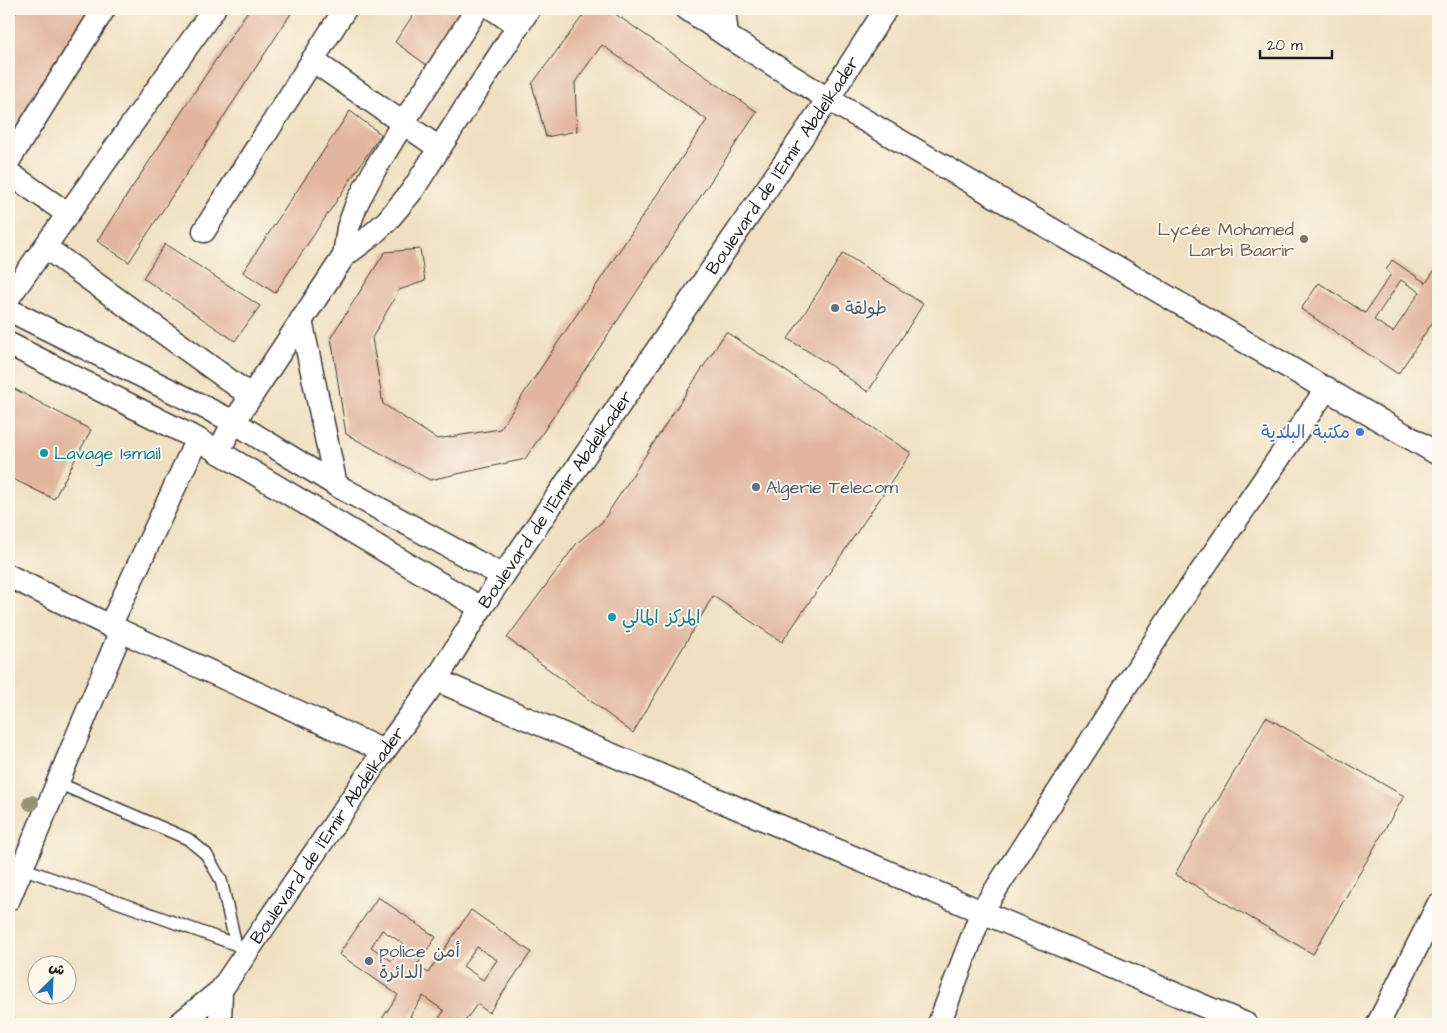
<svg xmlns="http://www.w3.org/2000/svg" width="1447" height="1033" font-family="'Architects Daughter','Playpen Sans Arabic',sans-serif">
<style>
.building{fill:#e2b69e;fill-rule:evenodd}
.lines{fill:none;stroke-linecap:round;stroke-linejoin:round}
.service-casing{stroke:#3c3935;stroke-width:14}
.minor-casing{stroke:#3c3935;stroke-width:25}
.service{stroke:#fff;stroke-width:11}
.minor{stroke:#fff;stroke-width:22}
.tree{fill:#969475}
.education-dot{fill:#8d6e63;stroke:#fbf7ec;stroke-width:2}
.service-dot{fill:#5c6f8a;stroke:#fbf7ec;stroke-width:2}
.shop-dot{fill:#3f7fe0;stroke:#fbf7ec;stroke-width:2}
.culture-dot{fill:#0f9aa8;stroke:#fbf7ec;stroke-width:2}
.labels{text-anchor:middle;stroke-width:4;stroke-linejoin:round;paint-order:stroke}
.street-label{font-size:18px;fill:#1c1c1c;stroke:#fbf7ec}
.education-label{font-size:18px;fill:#785e54;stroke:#fbf7ec;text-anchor:end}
.service-label{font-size:18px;fill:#4e5e75;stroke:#fbf7ec;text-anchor:start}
.shop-label{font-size:18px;fill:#366cbe;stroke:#fbf7ec;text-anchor:end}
.culture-label{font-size:18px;fill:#0d838f;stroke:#fbf7ec;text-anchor:start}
</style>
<rect width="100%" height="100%" fill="#fbf7ec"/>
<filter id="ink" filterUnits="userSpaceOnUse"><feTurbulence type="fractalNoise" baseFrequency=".02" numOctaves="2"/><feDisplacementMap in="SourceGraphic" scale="10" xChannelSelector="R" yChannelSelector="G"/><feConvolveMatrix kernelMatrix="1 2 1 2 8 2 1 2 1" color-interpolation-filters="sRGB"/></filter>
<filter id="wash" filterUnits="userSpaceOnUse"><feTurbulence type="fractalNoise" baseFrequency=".0096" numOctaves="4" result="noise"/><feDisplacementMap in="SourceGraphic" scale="20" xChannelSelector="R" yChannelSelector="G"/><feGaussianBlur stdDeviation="1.12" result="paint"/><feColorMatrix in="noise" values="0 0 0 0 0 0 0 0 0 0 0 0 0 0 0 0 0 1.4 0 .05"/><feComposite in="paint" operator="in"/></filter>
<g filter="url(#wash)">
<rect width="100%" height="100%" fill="#f0e0c1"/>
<g id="blocks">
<path class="building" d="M18 9H92L9 142V23Z
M249 9H294L129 262 97 241Z
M417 9H455L463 15 428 66 395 42Z
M588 9H608L757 112 525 459 430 480 346 434 331 337 385 252 420 249 425 281 399 290 372 338 383 404 437 439 500 429 707 120 602 45 575 82 577 131 546 137 532 84Z
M350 111 381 134 275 293 243 272Z
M165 244 260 306 235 341 143 278Z
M843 253 923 304 868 392 827 363 788 339Z
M1392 260 1426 283 1438 265V314L1398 374 1301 309 1319 283 1365 313 1391 274 1386 270ZM1401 280 1420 292 1393 332 1374 320Z
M726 332 911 453 782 642 713 596 633 733 507 638 577 543 602 522Z
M9 386 91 430 54 499 9 477Z
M1266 717 1404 796 1313 954 1175 874Z
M378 897 436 937 417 965 428 973 471 910 531 952 489 1013 477 1004 463 1024H435L444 1011 423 996 410 1016 422 1024H381L379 1023 398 995 339 954ZM382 930 404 944 392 961 371 947ZM477 947 497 960 483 980 463 966Z"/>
</g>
</g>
<g filter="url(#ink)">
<use href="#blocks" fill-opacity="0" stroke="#3c3935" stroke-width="1"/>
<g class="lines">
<g class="service-casing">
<path id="service" d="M58 783 188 839 206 854 221 880 236 945
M22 868 240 946"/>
</g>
<g class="minor-casing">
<g id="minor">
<path d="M493 9 518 26"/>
<path d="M687 9 727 36 828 99 1438 454"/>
<path d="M724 9 727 36"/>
<path d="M312 60 439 148"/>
<path d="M9 160 104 9"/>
<path d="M9 173 68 214"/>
<path d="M204 231 345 9"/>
<path d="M45 247 251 396"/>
<path d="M344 256 348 228 357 203 375 169 403 123 477 9"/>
<path d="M9 297 214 9"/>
<path d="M9 310 234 422 336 485 503 576"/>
<path d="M301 320 336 485"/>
<path d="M9 344 197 439 481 608"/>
<path d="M218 452 234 422 344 256 367 239 387 221 412 191 529 9"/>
<path d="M9 576 110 626 384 751"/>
<path d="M110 626 197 439"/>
<path d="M436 680 1246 1024"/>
<path d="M9 899 121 631"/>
<path id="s1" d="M179 1024 221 990 384 751 436 680 481 608 828 99 886 9"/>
<path d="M220 1024 221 990"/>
<path d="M939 1024 982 911 1176 608 1327 388"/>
<path d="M1378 1024 1438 905"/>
</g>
</g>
<use href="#service" class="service"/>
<use href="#minor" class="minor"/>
</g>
<circle class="tree" cx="31" cy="803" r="8"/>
</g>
<circle class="education-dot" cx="1304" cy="239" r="5"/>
<g class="service-dot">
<circle cx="835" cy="308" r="5"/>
<circle cx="756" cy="487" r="5"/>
<circle cx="369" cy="961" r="5"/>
</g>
<circle class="shop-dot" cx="1360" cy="432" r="5"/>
<g class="culture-dot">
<circle cx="44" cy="453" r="5"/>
<circle cx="612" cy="617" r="5"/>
</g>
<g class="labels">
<g class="street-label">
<text dy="6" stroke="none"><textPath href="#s1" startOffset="1052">Boulevard de l'Emir Abdelkader</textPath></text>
<text dy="6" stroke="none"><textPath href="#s1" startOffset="648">Boulevard de l'Emir Abdelkader</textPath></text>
<text dy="6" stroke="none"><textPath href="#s1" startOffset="242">Boulevard de l'Emir Abdelkader</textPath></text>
</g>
<g class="education-label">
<text x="1294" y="235">Lycée Mohamed<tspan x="1294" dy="21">Larbi Baarir</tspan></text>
</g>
<g class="service-label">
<text x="845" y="314">طولقة</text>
<text x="766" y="493">Algerie Telecom</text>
<text x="379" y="957">police أمن<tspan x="379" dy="21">الدائرة</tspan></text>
</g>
<g class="shop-label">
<text x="1350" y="438">مكتبة البلدية</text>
</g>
<g class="culture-label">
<text x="54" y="459">Lavage Ismail</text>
<text x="622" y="623">المركز المالي</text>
</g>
</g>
<rect width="1447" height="1033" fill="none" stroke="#fbf7ec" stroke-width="30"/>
<g transform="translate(52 980) rotate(24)"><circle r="24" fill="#fbf7ec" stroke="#a29f99"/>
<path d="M0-4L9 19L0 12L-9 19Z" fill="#1f6fb2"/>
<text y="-8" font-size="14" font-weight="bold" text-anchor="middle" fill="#1c1c1c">ش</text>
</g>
<path d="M1260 50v8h72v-8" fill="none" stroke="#1c1c1c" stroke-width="2.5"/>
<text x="1267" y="50" font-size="15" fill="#1c1c1c" stroke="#fbf7ec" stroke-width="4" paint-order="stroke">20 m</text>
</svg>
